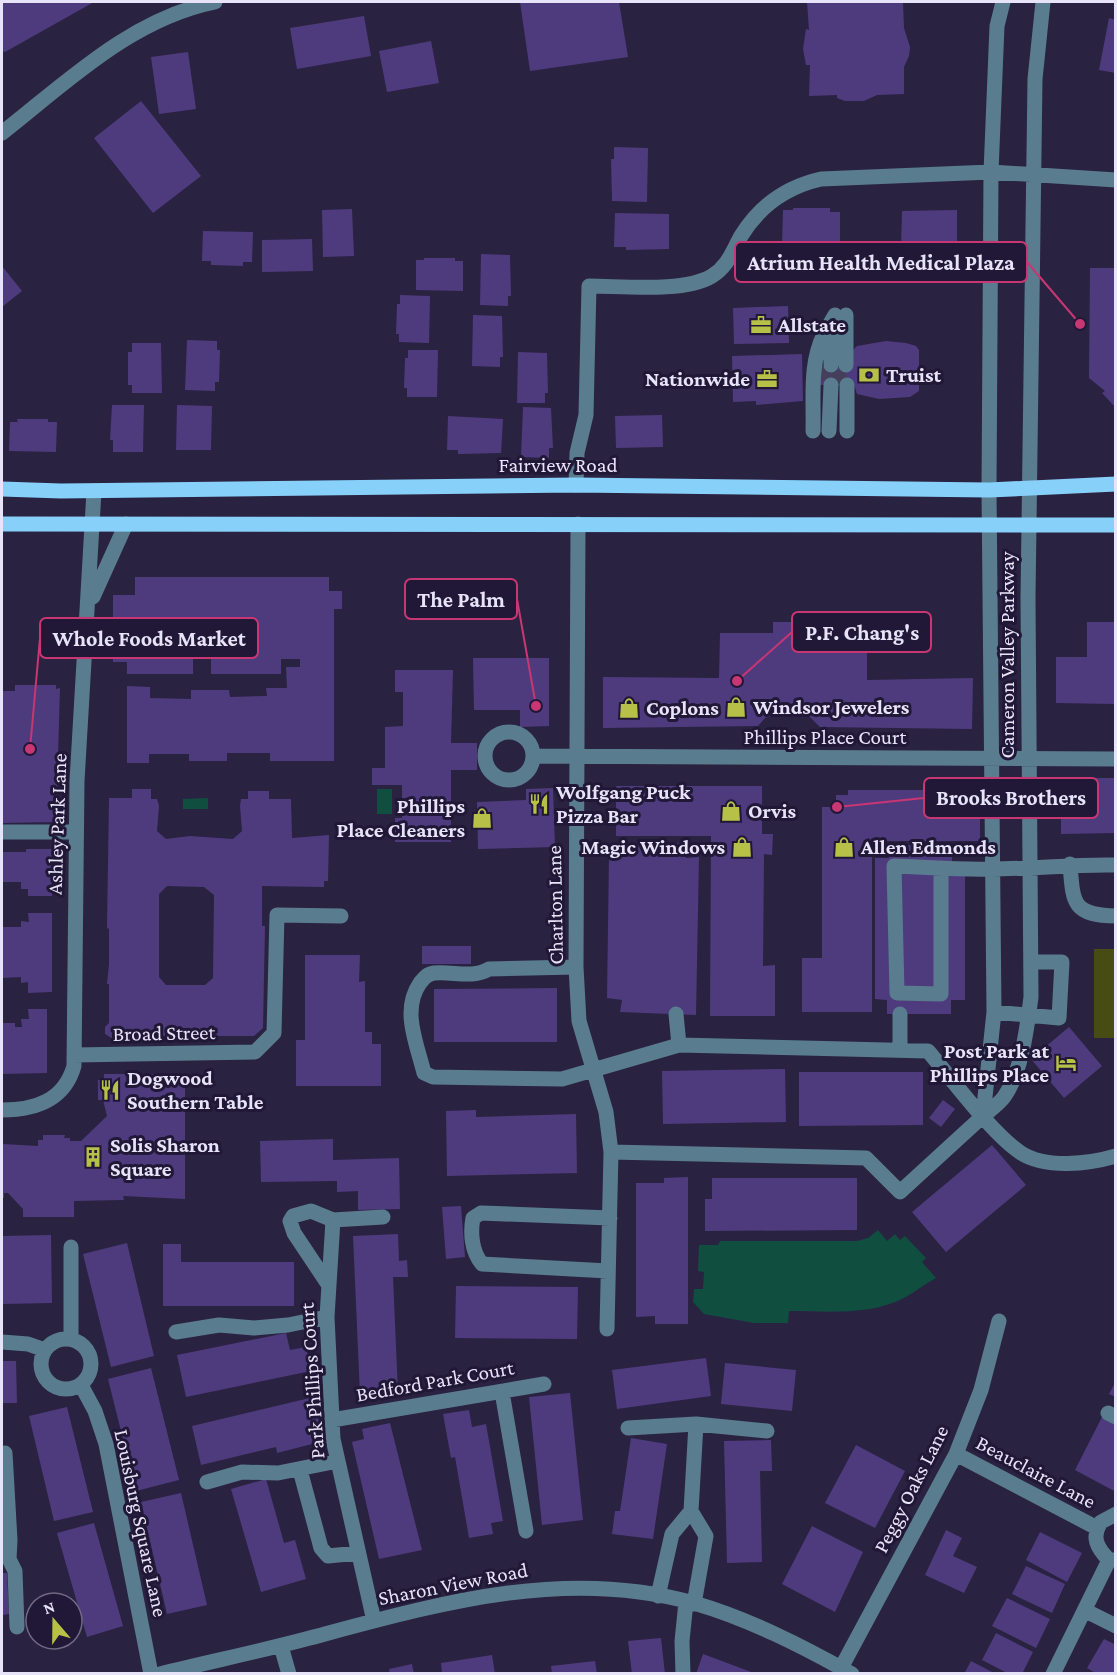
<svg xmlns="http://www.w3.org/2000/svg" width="1117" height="1675" font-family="'Crimson Pro',serif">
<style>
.green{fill:#474c15}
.water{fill:#104e40}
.building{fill:#4e3b7e;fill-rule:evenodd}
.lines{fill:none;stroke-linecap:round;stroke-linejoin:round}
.minor-tunnel{stroke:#463f5c;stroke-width:15;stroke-dasharray:15 8;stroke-linecap:butt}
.minor{stroke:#5a7c8f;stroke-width:15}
.major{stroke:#87d0f9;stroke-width:15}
.labels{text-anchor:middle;stroke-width:6;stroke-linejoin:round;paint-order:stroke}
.poi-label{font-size:21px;font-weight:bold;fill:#e7e3f8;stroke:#201836;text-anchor:start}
.street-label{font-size:21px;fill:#e7e3f8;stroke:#201836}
.leader{fill:none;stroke:#c83673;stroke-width:2}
.callout-dot{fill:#c83673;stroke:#201836;stroke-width:2}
.callout{fill:#201836;stroke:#c83673;stroke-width:2}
.callout-label{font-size:22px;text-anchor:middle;font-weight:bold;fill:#e7e3f8}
</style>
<rect width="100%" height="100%" fill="#2a2241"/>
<path class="green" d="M1094 949H1115V1038H1094Z"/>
<path class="water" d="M377 789H392V814H377Z
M208 798V809H183V799Z
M878 1230 887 1241 895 1234 900 1240 905 1236 926 1258 922 1262 936 1278C925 1284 915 1292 904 1298 869 1316 826 1311 789 1311L788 1323H754L704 1314 693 1302 694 1289H703L704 1272 698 1271 699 1245H718L720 1241H857L868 1238Z"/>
<path class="building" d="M2 2H94L5 52 2 51Z
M520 2H619L628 57 530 71Z
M807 2H903L904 28 910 47 909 56 904 67V94L877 95 864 101H845L837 98V95L809 96 810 65H806L803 49 806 29 809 30Z
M364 16 371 56 297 69 290 28Z
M1109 18 1116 20V73L1099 70Z
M431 41 439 83 387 92 379 51Z
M188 52 196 109 159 114 151 57Z
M141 101 201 176 153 213 94 138Z
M614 147 648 148 647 202 612 201 611 159H614Z
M793 208H830V212H840V245L793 246V244H782L783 210H793Z
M352 209 354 256 323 257 322 210Z
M957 210V248H940V252H919V247L901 249 902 211Z
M615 213 669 214V249L626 250V247H614Z
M203 231 253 232 252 262H243V266L211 265V261H202Z
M312 239 313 271 262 272V240Z
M481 254 510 255 511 296H508V306L480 305Z
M424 258H455V261H463V291L416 290V260H424Z
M2 266 22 291 2 307Z
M1090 268H1116V408L1102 393 1105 391 1089 378Z
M400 295 430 296 429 343 399 342V334H396L397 304H400Z
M788 306 789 343 734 344 733 308Z
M473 315 502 316 503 357H500V367L472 366Z
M187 340 217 341V350H220L219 382H215V391L185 390Z
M886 341 906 343 916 346 919 350V391L910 397 879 399 857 394 854 384 819 385 818 366 853 365V350L857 346Z
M132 343H161L162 393H132V385H128V352H132Z
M408 350H438L437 397H407V388H404L405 358H408Z
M518 352 547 353 548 393H545V403H517Z
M802 354 803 401 756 405V401L733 402 732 356Z
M112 405H144L143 452H113V440H110Z
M177 405 212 406 211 450H176Z
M523 407 551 408 553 448H549V458L521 457Z
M662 415 663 447 616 448 615 416Z
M448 416 503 419 501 453 458 454V450H447Z
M17 419H48V422H57L56 452 9 451 10 422H18Z
M135 577H329V591H342V609H334V761H270V753H227V761H189V754H149V763H127V686L150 687V698L191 699V690H229L230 697 267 696 266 688H287L286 667H300V659H281V674H211V659H193V674H127V662H113V595H135Z
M773 622H804L803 633 867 634V680L973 678 972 729 820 727 808 715 779 713 765 718 758 726 603 728V677L719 678 720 633H773Z
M1087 622H1116V704L1056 703V657H1087Z
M473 658H549V726L520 727V710H474Z
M395 670H453L451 743H477V770H451V842H395V818H402V785H372V768H385V727L403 726V692H395Z
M15 685H56V689L60 688 56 822 2 823V691H15Z
M1082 778H1116V833L1061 834V790L1082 789Z
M616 786H762V834H773L772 855 764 854 763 966 775 965V1016H710L711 836H616Z
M553 788 555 847 478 849 477 802 526 800V789Z
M132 789H151V799H157L159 806 157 831 166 839 190 836 233 839 242 831 240 806 241 799H248V791H269V799H291L292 838 329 835 328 881H324V887L262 886V926H265L263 1028 254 1036H119L113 1039 105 1034V1027L109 1023V984H107L109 964V929L107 928 109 798H132ZM167 886 204 887 214 895 213 978 205 985H166L159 977V894Z
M848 790H980V841H872V1012H802V958H822V807H836V795H848Z
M685 843 686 858 699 857 696 1015 620 1012 622 1000 607 998 609 856H621V844Z
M889 845H952V874H965V1000H951V1014H887V1000L875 999V858H889Z
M26 849H52V896H28V889H21V882H2V852H26Z
M28 913H52V992L28 993V982L21 983V977L2 978V927H21V921L29 922Z
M422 946H471V964H422Z
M305 955H360L359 982 365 981V1032H372V1044H381V1086H296V1040H305Z
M557 988V1042H434V989Z
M28 1009H47V1073L2 1074V1023H15V1027H22L21 1019H29Z
M1069 1027 1102 1066 1064 1098 1031 1059Z
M785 1069 786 1122 663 1124 662 1071Z
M799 1072H923V1125L799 1126Z
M104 1074H185V1199L123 1196 124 1200 74 1201V1217H23V1209L8 1193H4V1198H2V1144L38 1146V1140H43V1135H65L64 1138H70V1141H81L107 1116 103 1100H98V1080H104Z
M943 1100 955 1109 941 1127 929 1118Z
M476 1110V1117L576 1114 577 1173 447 1176 446 1111Z
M333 1139V1160L399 1158 400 1209 358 1210V1191L337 1192V1181L261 1182 260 1141Z
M992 1145 1026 1185 946 1252 912 1212Z
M688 1177V1324H655V1316L636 1317V1183H664V1178Z
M712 1178H857V1230L705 1231V1199H712Z
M461 1206 465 1257 446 1259 442 1207Z
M398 1234 399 1261 407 1260 408 1277H393L398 1393 360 1395 353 1236Z
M51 1235 52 1303 2 1304V1236Z
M127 1243 154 1356 111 1367 83 1254Z
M163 1244H181V1262H294V1306H163Z
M456 1286 578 1287 577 1339 455 1338Z
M286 1333 290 1350 306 1347 311 1371 186 1397 177 1355Z
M706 1358 711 1396 617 1409 612 1370Z
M2 1361H16L17 1403H2Z
M725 1363 796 1370 792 1411 721 1404Z
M151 1368 179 1480 136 1491 108 1379Z
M1116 1381V1397L1109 1394Z
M570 1393 583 1520 542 1525 529 1397Z
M314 1397 320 1424 312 1426 316 1443 277 1453 276 1447 201 1465 192 1426Z
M67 1407 93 1512 54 1521 29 1416Z
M469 1410 472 1427 486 1424 503 1521 491 1523 493 1534 469 1538 455 1457 451 1458 443 1414Z
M1102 1417 1116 1424V1492L1075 1470Z
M390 1423 422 1550 379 1559 352 1442 364 1439 362 1429Z
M631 1438 667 1444 653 1539 612 1534 615 1511H620Z
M771 1440 772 1471H760L762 1562 727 1563 724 1441Z
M856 1445 905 1471 875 1528 825 1503Z
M266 1479 284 1543 295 1540 306 1579 261 1592 231 1489Z
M181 1493 207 1605 167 1614 141 1502Z
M94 1523 123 1626 87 1637 57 1533Z
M812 1526 863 1552 835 1612 782 1584Z
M946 1530 962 1538 953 1556 977 1567 964 1593 925 1575Z
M1040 1532 1082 1553 1067 1582 1026 1560Z
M1026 1566 1065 1584 1052 1613 1012 1594Z
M2 1573H7L9 1614 2 1615Z
M1007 1598 1050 1619 1036 1648 992 1626Z
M996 1633 1033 1652 1022 1674H1009L982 1660Z
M661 1638 665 1674H632L628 1641Z
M1104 1639 1116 1645V1674H1097L1087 1668Z
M703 1654 754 1673V1674H696Z
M492 1655 495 1674H442L441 1663Z
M595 1661 597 1674H552L551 1666Z
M971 1661 996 1674H964Z
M412 1664 414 1674H390L389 1669Z"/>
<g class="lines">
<path class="minor-tunnel" d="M823 366 824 385
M839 385V365"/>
<path class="minor" d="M1003 2 997 26 991 172 989 490 994 1012 983 1116C990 1110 999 1104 1004 1097 1022 1072 1027 1027 1031 997L1028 598 1035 79 1043 2
M2 133C67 82 131 19 215 2
M846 315V365
M823 345 824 334 835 315
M831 365V333
M813 431C814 397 809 365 824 334
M829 431 831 385
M847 431V385
M576 485 577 453 586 415 589 286C622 286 684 293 712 276 728 266 732 252 741 236 760 205 786 187 821 179L991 172 1116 180
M578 524 576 967 579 1021 606 1112 611 1152 607 1329
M93 597 126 524
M485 756a24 24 0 1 1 48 0a24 24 0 1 1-48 0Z
M534 756 1116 759
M2 832H76
M1070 864C1073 903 1072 915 1116 916
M941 868V994L897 993 894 866C927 867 959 870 991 869 1034 869 1072 864 1116 865
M576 967 489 969C472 979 453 971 434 973 427 974 424 978 420 983 401 1010 417 1044 424 1073L433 1077 562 1079 679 1045 928 1051C952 1079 992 1134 1021 1153 1046 1169 1089 1164 1116 1156
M994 1012 1059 1018 1062 962H1031
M676 1014 679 1045
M900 1050V1014
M74 1055 255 1052 274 1033 277 915 341 916
M2 1110C35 1110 64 1101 74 1066L77 781 94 491
M611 1152 866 1158 900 1192 983 1116
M608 1271 482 1264C472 1252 470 1234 473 1218L481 1213 610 1218
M328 1284 294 1233 290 1221 293 1216 311 1211 333 1220
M176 1332 219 1325 254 1328 288 1325 327 1317
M71 1339V1247
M41 1364a25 25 0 1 1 50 0a25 25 0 1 1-50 0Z
M2 1342 28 1344 45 1350
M81 1385 95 1411 106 1444 151 1674
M502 1392 526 1531
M1108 1413 1116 1417
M332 1420 544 1384
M628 1428 696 1424 767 1431
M5 1453 10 1540 9 1559 15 1571 17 1627
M956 1454 1097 1528
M300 1470 321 1548 328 1556 358 1553
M207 1482 242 1472 278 1473 338 1461
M691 1511 696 1424
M1116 1514 1101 1522C1091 1537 1097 1548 1109 1560H1116
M658 1596 672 1534 691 1511 706 1536 694 1604
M1086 1611 1116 1626
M374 1621 333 1439 327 1317 333 1220 383 1217
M281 1646 289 1674
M841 1668 956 1454 981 1390 999 1321
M160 1674C208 1662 257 1652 306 1639 433 1605 563 1566 694 1603 749 1619 802 1646 852 1674
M683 1674 682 1641 686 1602
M1053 1674 1109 1560"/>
<path class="major" d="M2 489 61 491 576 485 989 490 1116 484
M2 524 1116 525"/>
</g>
<defs>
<g id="office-bare" transform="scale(1.62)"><path d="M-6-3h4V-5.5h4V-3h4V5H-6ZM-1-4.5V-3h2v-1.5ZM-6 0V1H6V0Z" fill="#b7c148" stroke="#201836" stroke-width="2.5" paint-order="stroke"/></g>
<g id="bank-bare" transform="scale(1.62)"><path d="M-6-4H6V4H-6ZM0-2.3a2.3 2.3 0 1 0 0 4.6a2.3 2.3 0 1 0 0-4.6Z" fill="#b7c148" stroke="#201836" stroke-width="2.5" paint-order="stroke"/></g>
<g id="shop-bare" transform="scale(1.62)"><path d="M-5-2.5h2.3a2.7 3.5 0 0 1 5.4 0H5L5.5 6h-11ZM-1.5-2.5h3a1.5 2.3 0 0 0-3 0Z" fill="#b7c148" stroke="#201836" stroke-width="2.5" paint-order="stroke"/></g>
<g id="restaurant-bare" transform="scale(1.62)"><path d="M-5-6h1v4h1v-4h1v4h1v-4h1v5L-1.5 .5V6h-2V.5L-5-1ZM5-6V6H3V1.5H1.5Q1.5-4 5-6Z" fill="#b7c148" stroke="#201836" stroke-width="2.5" paint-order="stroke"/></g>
<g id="hotel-bare" transform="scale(1.62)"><path d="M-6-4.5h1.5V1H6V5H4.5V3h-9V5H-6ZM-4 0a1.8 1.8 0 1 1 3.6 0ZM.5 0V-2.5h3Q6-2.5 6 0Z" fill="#b7c148" stroke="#201836" stroke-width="2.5" paint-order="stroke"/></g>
<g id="building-bare" transform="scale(1.62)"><path d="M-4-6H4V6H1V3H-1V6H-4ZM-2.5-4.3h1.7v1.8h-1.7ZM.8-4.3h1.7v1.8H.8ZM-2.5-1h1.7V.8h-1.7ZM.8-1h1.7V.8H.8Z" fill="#b7c148" stroke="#201836" stroke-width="2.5" paint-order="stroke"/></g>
</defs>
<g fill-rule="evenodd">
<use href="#office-bare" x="761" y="325"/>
<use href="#bank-bare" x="869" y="375"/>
<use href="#office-bare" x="767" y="379"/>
<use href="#shop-bare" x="736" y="707"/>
<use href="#shop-bare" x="629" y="708"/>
<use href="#restaurant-bare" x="539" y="804"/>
<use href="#shop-bare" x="731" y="811"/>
<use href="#shop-bare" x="482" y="818"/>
<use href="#shop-bare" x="742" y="847"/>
<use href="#shop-bare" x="844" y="847"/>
<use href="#hotel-bare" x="1066" y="1063"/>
<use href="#restaurant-bare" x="110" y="1090"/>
<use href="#building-bare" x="93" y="1157"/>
</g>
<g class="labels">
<g class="poi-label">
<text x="778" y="332">Allstate</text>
<text x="886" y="382">Truist</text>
<text x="750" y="386" text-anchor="end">Nationwide</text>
<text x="753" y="714">Windsor Jewelers</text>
<text x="646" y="715">Coplons</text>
<text x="556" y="799">Wolfgang Puck<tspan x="556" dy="24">Pizza Bar</tspan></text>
<text x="465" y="813" text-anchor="end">Phillips<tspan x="465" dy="24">Place Cleaners</tspan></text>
<text x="748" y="818">Orvis</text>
<text x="725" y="854" text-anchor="end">Magic Windows</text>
<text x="861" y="854">Allen Edmonds</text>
<text x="1049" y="1058" text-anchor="end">Post Park at<tspan x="1049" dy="24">Phillips Place</tspan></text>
<text x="127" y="1085">Dogwood<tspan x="127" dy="24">Southern Table</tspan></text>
<text x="110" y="1152">Solis Sharon<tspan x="110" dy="24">Square</tspan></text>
</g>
<g class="street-label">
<text x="558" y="472">Fairview Road</text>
<text transform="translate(1007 655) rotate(-90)" y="7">Cameron Valley Parkway</text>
<text x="825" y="744">Phillips Place Court</text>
<text transform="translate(57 824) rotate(-88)" y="7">Ashley Park Lane</text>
<text transform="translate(555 905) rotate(-91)" y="7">Charlton Lane</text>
<text transform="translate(164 1033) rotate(-1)" y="7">Broad Street</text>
<text transform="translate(312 1381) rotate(-94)" y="7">Park Phillips Court</text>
<text transform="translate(435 1381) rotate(-10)" y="7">Bedford Park Court</text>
<text transform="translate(1036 1472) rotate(28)" y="7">Beauclaire Lane</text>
<text transform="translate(911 1489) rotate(-63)" y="7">Peggy Oaks Lane</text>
<text transform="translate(141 1523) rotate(78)" y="7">Louisburg Square Lane</text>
<text transform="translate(453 1584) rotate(-11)" y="7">Sharon View Road</text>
</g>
</g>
<path class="leader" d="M1080 324L1027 262M536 706L517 599M737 681L792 632M30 749L40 638M837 807L924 798"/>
<g class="callout-dot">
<circle cx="1080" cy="324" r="6"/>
<circle cx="536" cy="706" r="6"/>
<circle cx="737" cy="681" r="6"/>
<circle cx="30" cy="749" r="6"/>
<circle cx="837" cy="807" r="6"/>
</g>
<g class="callout">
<rect x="735" y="242" width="292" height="40" rx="6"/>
<rect x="405" y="579" width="112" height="40" rx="6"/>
<rect x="792" y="612" width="139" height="40" rx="6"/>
<rect x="40" y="618" width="218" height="40" rx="6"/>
<rect x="924" y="778" width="174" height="40" rx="6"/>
</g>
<g class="callout-label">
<text x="881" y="270">Atrium Health Medical Plaza</text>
<text x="461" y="607">The Palm</text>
<text x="862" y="640">P.F. Chang's</text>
<text x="149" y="646">Whole Foods Market</text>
<text x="1011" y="805">Brooks Brothers</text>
</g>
<rect width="1117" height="1675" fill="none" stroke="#e7e3f8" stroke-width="6"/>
<g transform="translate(54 1621) rotate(340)"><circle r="28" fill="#201836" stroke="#706984" stroke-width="1.5"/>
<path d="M0-4.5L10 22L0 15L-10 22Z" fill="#b7c148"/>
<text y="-9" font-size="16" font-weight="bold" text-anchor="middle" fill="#e7e3f8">N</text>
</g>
</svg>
